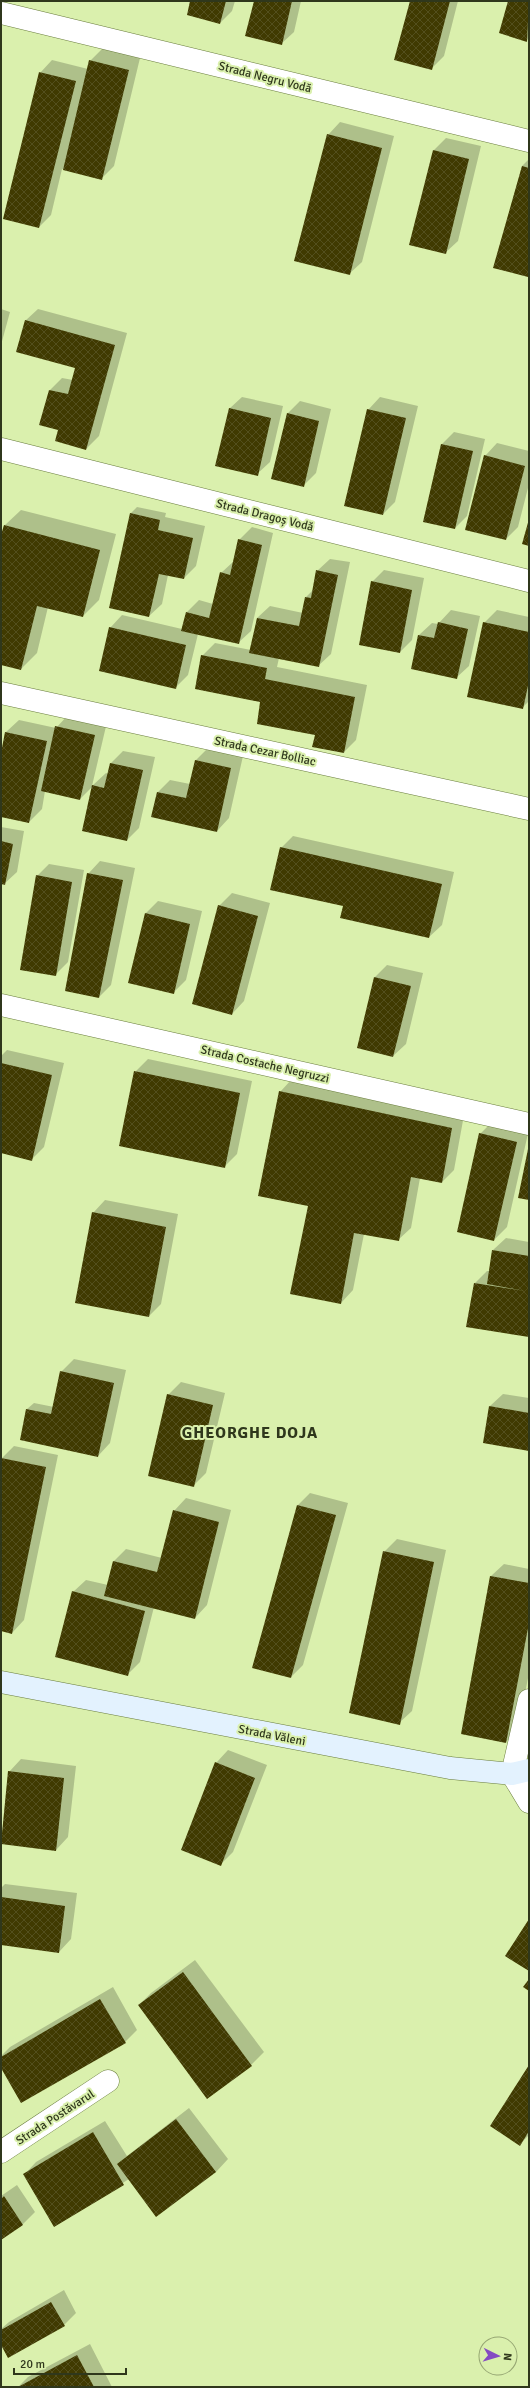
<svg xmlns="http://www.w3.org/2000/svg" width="530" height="2388" font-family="Signika,sans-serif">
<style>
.shadow{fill:#0003}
.building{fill:url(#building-cross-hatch)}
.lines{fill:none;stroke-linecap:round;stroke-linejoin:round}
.street-casing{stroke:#697c3d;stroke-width:23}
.secondary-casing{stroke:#697c3d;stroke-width:23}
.street{stroke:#fff;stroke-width:22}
.secondary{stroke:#e3f2fe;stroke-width:22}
.labels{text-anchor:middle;stroke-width:4;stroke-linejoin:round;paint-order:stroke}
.street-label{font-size:12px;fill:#2f371c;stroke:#daf0ad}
.district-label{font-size:16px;font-weight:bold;letter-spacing:1px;fill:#2f371c;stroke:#daf0ad}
</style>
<defs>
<pattern id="building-cross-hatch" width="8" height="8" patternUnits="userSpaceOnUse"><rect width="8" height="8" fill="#403a01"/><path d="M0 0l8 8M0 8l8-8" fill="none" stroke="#534f1d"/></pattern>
</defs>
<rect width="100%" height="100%" fill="#daf0ad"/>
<path class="shadow" d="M191 1H235L232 11 220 23Z
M255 1H301L294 32 281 44Z
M411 1H458L444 56 431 69Z
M509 1H529V38L527 40Z
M103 48 140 58 114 166 102 178 62 169 51 215 39 227 40 73 52 60 88 69 90 61Z
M340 122 394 136 362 262 349 274 328 135Z
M446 138 481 146 458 241 445 253 434 150Z
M529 159V275L528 276 494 267 522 166Z
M1 309 10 312 1 345Z
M38 309 127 333 99 436 86 449 59 429 40 424 50 390 62 378 73 380 76 368 25 321Z
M242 397 283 406 270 462 257 474 229 409Z
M380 397 418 406 395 502 383 514 368 410Z
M300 401 331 409 316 473 303 486 288 413Z
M454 432 485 439 467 516 455 528 425 521 442 444Z
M497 443 529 451V484L518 527 506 539 485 456Z
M137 507 166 513 165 517 205 526 196 566 184 578 168 575 162 604 149 616 131 513Z
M21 510 116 534 99 600 83 616 48 607 37 653 21 669 1 664V539L4 526Z
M252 527 273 533 251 631 238 643 198 634 188 675 175 688 110 628 122 615 182 629 187 612 199 600 213 604 221 573 234 561 239 540Z
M330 559 350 562 331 654 318 666 279 658 277 667 367 685 356 740 344 752 262 701 202 656 215 643 251 650 257 618 270 606 303 613 306 597 313 590 317 571Z
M384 570 424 578 412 640 400 652 372 582Z
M451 610 480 616 469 666 456 678 412 668 419 635 432 623 438 624Z
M497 610 529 617V701L522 708 484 623Z
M69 714 107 722 92 786 106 773 108 774 111 763 123 751 155 757 139 828 127 840 93 786 80 799 45 791 42 809 29 822 1 816V757L6 732 19 720 56 728Z
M208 748 243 756 229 818 217 831 158 792 170 780 190 784 196 760Z
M1 827 24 831 17 872 4 884 1 883Z
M293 836 454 872 442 925 429 937 344 906 281 848Z
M100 861 135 868 111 985 99 997 88 874Z
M49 864 84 870 68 962 55 975 37 876Z
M232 893 270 903 244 1001 232 1014 219 906Z
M158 901 202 911 186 980 173 993 129 982 146 913Z
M387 965 423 973 406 1044 393 1056 358 1047 375 977Z
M7 1050 64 1063 44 1147 32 1159 1 1152V1056Z
M148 1059 252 1081 237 1154 224 1167 135 1072Z
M292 1079 464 1115 454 1170 442 1182 420 1178 411 1228 398 1240 364 1234 353 1290 341 1303 309 1205 280 1092Z
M493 1121 529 1129 507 1227 494 1240 480 1134Z
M105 1200 178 1214 161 1304 149 1316 93 1213Z
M506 1238 529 1242V1336L475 1283 487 1271H490L493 1250Z
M74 1359 126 1370 110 1443 98 1456 21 1439 27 1409 34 1403 54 1407 61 1372Z
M181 1382 225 1393 206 1473 193 1486 168 1395Z
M503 1394 529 1398V1450L490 1406Z
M14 1446 58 1455 24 1620 12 1633 1 1630V1462L2 1458Z
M310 1493 348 1503 303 1665 291 1677 298 1505Z
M186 1498 231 1510 207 1605 195 1618 154 1607 140 1662 127 1675 73 1592 86 1580 108 1585 114 1561 126 1549 162 1558 174 1511Z
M397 1539 446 1550 412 1711 399 1723 384 1552Z
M504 1564 529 1569V1673L518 1729 506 1742 462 1734 491 1576Z
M228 1750 267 1765 233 1852 220 1865 216 1763Z
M21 1759 76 1766 68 1837 56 1850 1 1843 9 1772Z
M5 1884 77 1893 71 1939 59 1952 1 1944V1888Z
M195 1960 264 2052 251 2065 207 2098 139 2005 151 1993Z
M113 1987 137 2030 125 2042 1 2066V2056L10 2047Z
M529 2067V2135L520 2144Z
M189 2108 228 2159 216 2172 156 2216 129 2179 55 2226 24 2175 36 2162 105 2121 127 2156Z
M17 2185 35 2212 23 2224 1 2239V2196Z
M64 2290 76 2313 64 2325 1 2343V2329L9 2322Z
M90 2344 112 2387H18L28 2377Z"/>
<path class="building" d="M190 1H226L220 24 187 15Z
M254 1H292L282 45 245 36Z
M410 1H450L432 70 394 60Z
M508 1H529L527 42 499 33Z
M89 60 129 70 102 180 63 170Z
M39 72 76 81 39 228 3 219Z
M327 134 382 148 350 275 294 261Z
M433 150 469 159 446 254 409 245Z
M522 166 529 168 528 277 493 268Z
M25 320 115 345 86 450 55 441 58 430 39 425 49 390 68 394 75 368 16 352Z
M229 408 271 418 258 476 215 466Z
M367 409 406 418 383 515 344 506Z
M287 413 319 421 304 487 271 479Z
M441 444 473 451 455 529 423 522Z
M484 455 525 466 506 540 465 530Z
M130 513 160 520 158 530 193 538 184 579 159 574 149 617 109 608Z
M529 519V546L522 544Z
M4 525 100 550 83 617 37 606 21 670 1 665V535Z
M238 539 262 545 239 644 181 631 186 612 209 618 220 572 230 575Z
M316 570 338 575 319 667 249 653 257 618 299 626 305 597 311 598Z
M371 581 412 590 400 653 359 645Z
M438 622 468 629 457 679 411 669 418 635 434 638Z
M483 622 529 632V681L523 709 467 697Z
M109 627 186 645 176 689 99 671Z
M201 655 267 668 265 679 355 697 344 753 312 747 315 735 257 724 260 702 195 689Z
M55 726 95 735 80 800 41 791Z
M5 732 47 741 29 823 1 817V753Z
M195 760 231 768 217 832 151 817 157 792 186 798Z
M110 763 143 770 127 841 82 831 92 785 104 788Z
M1 841 13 844 5 885 1 884Z
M280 847 442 884 429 938 340 918 343 906 270 890Z
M87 873 123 880 99 998 65 991Z
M36 875 72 882 56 976 20 970Z
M218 905 258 916 232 1015 192 1004Z
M145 913 190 924 174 994 128 983Z
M374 977 411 986 393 1057 357 1048Z
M1 1063 52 1075 32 1161 1 1153Z
M134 1071 240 1093 225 1168 119 1146Z
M279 1091 452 1128 442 1183 411 1177 399 1241 354 1233 341 1304 290 1294 308 1206 258 1196Z
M479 1133 517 1142 494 1241 457 1232Z
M528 1149H529V1200L518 1198Z
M92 1212 166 1227 149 1317 75 1303Z
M492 1250 529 1256V1337L466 1327 474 1283 525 1291 487 1284Z
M60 1371 114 1383 98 1457 20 1440 26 1409 51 1414Z
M167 1394 213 1405 194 1487 148 1476Z
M489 1406 529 1413V1451L483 1443Z
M1 1458 46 1467 12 1634 1 1631Z
M297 1505 336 1515 291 1678 252 1668Z
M173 1510 219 1522 195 1619 104 1596 113 1561 157 1572Z
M383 1551 434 1562 400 1725 349 1713Z
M490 1576 529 1583V1623L506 1743 461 1734Z
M72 1591 145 1611 128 1676 55 1657Z
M215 1762 255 1778 221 1866 181 1850Z
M8 1771 64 1778 56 1851 1 1844Z
M1 1897 65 1906 59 1953 1 1945Z
M529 1919V1971L505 1956Z
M183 1972 252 2066 207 2099 138 2005Z
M529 1979V1991L523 1987Z
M100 1999 126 2043 21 2103 1 2068V2057Z
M529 2065V2131L520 2146 490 2126Z
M176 2119 216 2172 156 2217 117 2164Z
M93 2132 124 2185 54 2227 23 2174Z
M4 2196 23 2225 1 2240V2199Z
M51 2302 65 2326 8 2358 1 2345V2330Z
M77 2355 94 2387H18Z"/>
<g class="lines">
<g class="street-casing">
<path id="street" d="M1 13 529 141
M1 449 529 581
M1 693 529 809
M1 1005 529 1124
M529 1700 512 1774 529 1802
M1 2152 108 2081"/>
</g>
<g class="secondary-casing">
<path id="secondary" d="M1 1682 450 1768 512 1774 529 1770"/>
</g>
<use href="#street" class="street"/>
<use href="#secondary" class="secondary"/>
</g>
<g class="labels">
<g class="street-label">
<text transform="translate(265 77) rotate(14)" y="4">Strada Negru Vodă</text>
<text transform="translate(265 515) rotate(14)" y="4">Strada Dragoș Vodă</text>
<text transform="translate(265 751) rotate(12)" y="4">Strada Cezar Bolliac</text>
<text transform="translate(265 1064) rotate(13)" y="4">Strada Costache Negruzzi</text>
<text transform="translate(272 1735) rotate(11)" y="4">Strada Văleni</text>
<text transform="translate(55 2117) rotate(-33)" y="4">Strada Postăvarul</text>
</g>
<g class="district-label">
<text x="250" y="1438">GHEORGHE DOJA</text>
</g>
</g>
<rect width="530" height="2388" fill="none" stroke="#2f371c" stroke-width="4"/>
<g transform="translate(498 2356) rotate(95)"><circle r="19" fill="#daf0ad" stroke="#96a673"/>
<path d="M0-3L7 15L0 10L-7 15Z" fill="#854bc2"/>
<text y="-6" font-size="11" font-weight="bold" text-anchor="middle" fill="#2f371c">N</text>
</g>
<path d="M14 2368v6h112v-6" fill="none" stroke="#2f371c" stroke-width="2"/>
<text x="20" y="2368" font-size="12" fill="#2f371c" stroke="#daf0ad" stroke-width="3" paint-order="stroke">20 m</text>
</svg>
